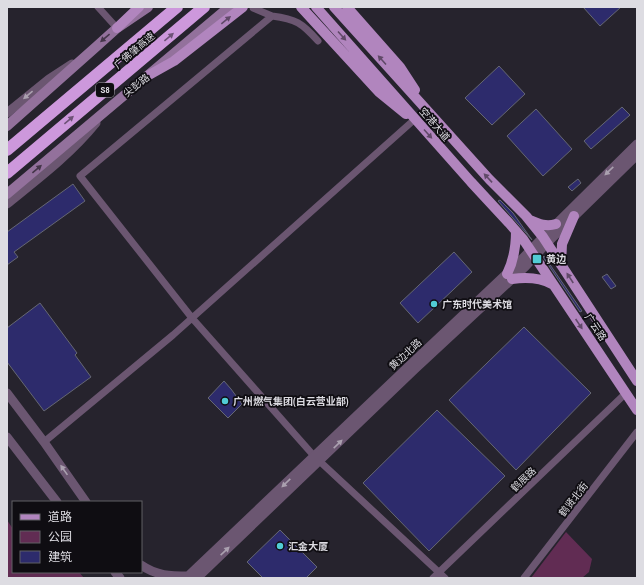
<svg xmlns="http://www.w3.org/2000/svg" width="644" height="585" font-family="'Archivo Narrow','Noto Sans SC',sans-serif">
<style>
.green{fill:#612c53}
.building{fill:#2d2b6c;stroke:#656773}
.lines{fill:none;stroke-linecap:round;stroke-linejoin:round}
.minor{stroke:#6b5671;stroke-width:7}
.tertiary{stroke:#6b5671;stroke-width:9}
.secondary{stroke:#93719c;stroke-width:10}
.primary{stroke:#b185be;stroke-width:10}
.motorway{stroke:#cd98dc;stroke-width:12}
.oneway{fill:#604968}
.oneway2{fill:#6e5277}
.oneway3{fill:#443549}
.oneway4{fill:#aaa0af}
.poi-dot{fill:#51ccd5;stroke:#0f0d12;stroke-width:1.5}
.labels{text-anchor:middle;stroke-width:3.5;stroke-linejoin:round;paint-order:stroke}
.shield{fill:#0f0d12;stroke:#9f9ea4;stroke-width:1}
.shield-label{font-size:9px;font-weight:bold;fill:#dddce2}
.street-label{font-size:10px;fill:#dddce2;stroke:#0f0d12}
.poi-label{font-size:10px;font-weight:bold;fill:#dddce2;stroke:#0f0d12;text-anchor:start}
</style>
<rect width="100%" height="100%" fill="#26232d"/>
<path class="green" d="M7 520 13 529V572H79L84 578H7Z
M566 532 592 559 589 572 582 578H531Z"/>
<path class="building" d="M583 7H621L600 26Z
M499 66 525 94 492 125 465 98Z
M622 107 630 115 591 149 584 141Z
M536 109 572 149 543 176 507 136Z
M578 179 581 183 572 191 568 187Z
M73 184 85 201 14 252 18 257 7 265V232Z
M500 200 513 213 532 240 498 201Z
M454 252 472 272 418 323 400 303Z
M544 256 582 311 580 312 543 257Z
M607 274 616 286 611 289 602 277Z
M40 303 77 353 75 355 91 377 44 411 7 362V328Z
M524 327 591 393 516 470 449 400Z
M224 381 231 389 242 404 228 418 208 398Z
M437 410 505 476 429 551 363 483Z
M280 530 317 567 306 578H263L247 562Z"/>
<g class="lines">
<path class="minor" d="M98 7 117 28
M253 7V8L272 16
M318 41C302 23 296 19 272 16L80 176 192 318 314 456 445 578
M44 442 173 335 415 119
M433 578 626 393
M524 578 637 432"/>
<path class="tertiary" d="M7 113 49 79 72 64
M7 204C38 179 71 154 96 123
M7 393 44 442 86 502
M7 437 57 502
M141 565C157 576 170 576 189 576
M115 572 120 578
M186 578 412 363 519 262 543 237 637 144
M197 578 415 369 525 267 547 243 637 155"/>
<path class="secondary" d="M7 126 97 46 117 28 148 7
M7 194 229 7"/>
<path class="primary" d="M301 7 379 92 406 114
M316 7 471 182 509 223 523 239 637 410
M334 7 489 179 526 216 543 237 637 381
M347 7 400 67 415 90
M117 28 139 7
M149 75 174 61 243 7
M530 220C539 224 546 227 556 224
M561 265 562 244 574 216
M507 274C514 260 516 247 516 231
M512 279C526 277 539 277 552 284"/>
<path class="motorway" d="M7 150 177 7
M7 173 204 7"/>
</g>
<defs><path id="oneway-solid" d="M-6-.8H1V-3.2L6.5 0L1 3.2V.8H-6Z"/></defs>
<g class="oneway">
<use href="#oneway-solid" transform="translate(226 20) rotate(-39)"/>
<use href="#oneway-solid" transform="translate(342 36) rotate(48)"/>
<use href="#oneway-solid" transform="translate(382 60) rotate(-132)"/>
<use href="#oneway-solid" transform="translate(428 134) rotate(48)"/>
<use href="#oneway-solid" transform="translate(488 178) rotate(-133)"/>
<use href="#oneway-solid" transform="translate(570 278) rotate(-123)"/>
<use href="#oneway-solid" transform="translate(579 324) rotate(56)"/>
</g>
<g class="oneway2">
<use href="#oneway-solid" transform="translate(169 37) rotate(-40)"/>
<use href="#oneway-solid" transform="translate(69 120) rotate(-40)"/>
</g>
<g class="oneway3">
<use href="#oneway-solid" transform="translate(105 38) rotate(140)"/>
<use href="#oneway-solid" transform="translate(37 169) rotate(-40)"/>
</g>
<g class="oneway4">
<use href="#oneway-solid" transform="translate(28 95) rotate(140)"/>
<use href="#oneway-solid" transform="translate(609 171) rotate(136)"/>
<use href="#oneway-solid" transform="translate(338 444) rotate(-44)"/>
<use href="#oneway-solid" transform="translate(64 470) rotate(-125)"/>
<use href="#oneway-solid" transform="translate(286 483) rotate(136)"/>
<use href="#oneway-solid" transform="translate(225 551) rotate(-43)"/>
</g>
<g class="poi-dot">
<rect x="532" y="254" width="10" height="10" rx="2"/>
<circle cx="434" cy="304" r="4"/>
<circle cx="225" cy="401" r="4"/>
<circle cx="280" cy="546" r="4"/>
</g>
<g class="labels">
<rect class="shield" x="96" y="83" width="18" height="14" rx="3"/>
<g class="shield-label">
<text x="105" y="93">S8</text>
</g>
<g class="street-label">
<text transform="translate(134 50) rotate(-40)" y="4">广佛肇高速</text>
<text transform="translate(136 85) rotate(-39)" y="4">尖彭路</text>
<text transform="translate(435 124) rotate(49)" y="4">空港大道</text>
<text transform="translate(596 327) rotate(56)" y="4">广云路</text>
<text transform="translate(405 354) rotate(-43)" y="4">黄边北路</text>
<text transform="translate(523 479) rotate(-44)" y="4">鹤展路</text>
<text transform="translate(573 499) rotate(-52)" y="4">鹤贤北街</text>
</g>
<g class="poi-label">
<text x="546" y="263">黄边</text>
<text x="442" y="308">广东时代美术馆</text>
<text x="233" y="405">广州燃气集团(白云营业部)</text>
<text x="288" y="550">汇金大厦</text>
</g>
</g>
<rect width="644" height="585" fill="none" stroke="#dddce2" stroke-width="16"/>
<rect x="12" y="501" width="130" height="72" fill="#0f0d12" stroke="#616065"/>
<rect x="20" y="514" width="20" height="6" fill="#b185be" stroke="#616065"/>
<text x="48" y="521" font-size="12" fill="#dddce2">道路</text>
<rect x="20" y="531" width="20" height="12" fill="#612c53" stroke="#616065"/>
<text x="48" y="541" font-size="12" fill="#dddce2">公园</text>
<rect x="20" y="551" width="20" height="12" fill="#2d2b6c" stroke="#616065"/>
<text x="48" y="561" font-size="12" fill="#dddce2">建筑</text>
</svg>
